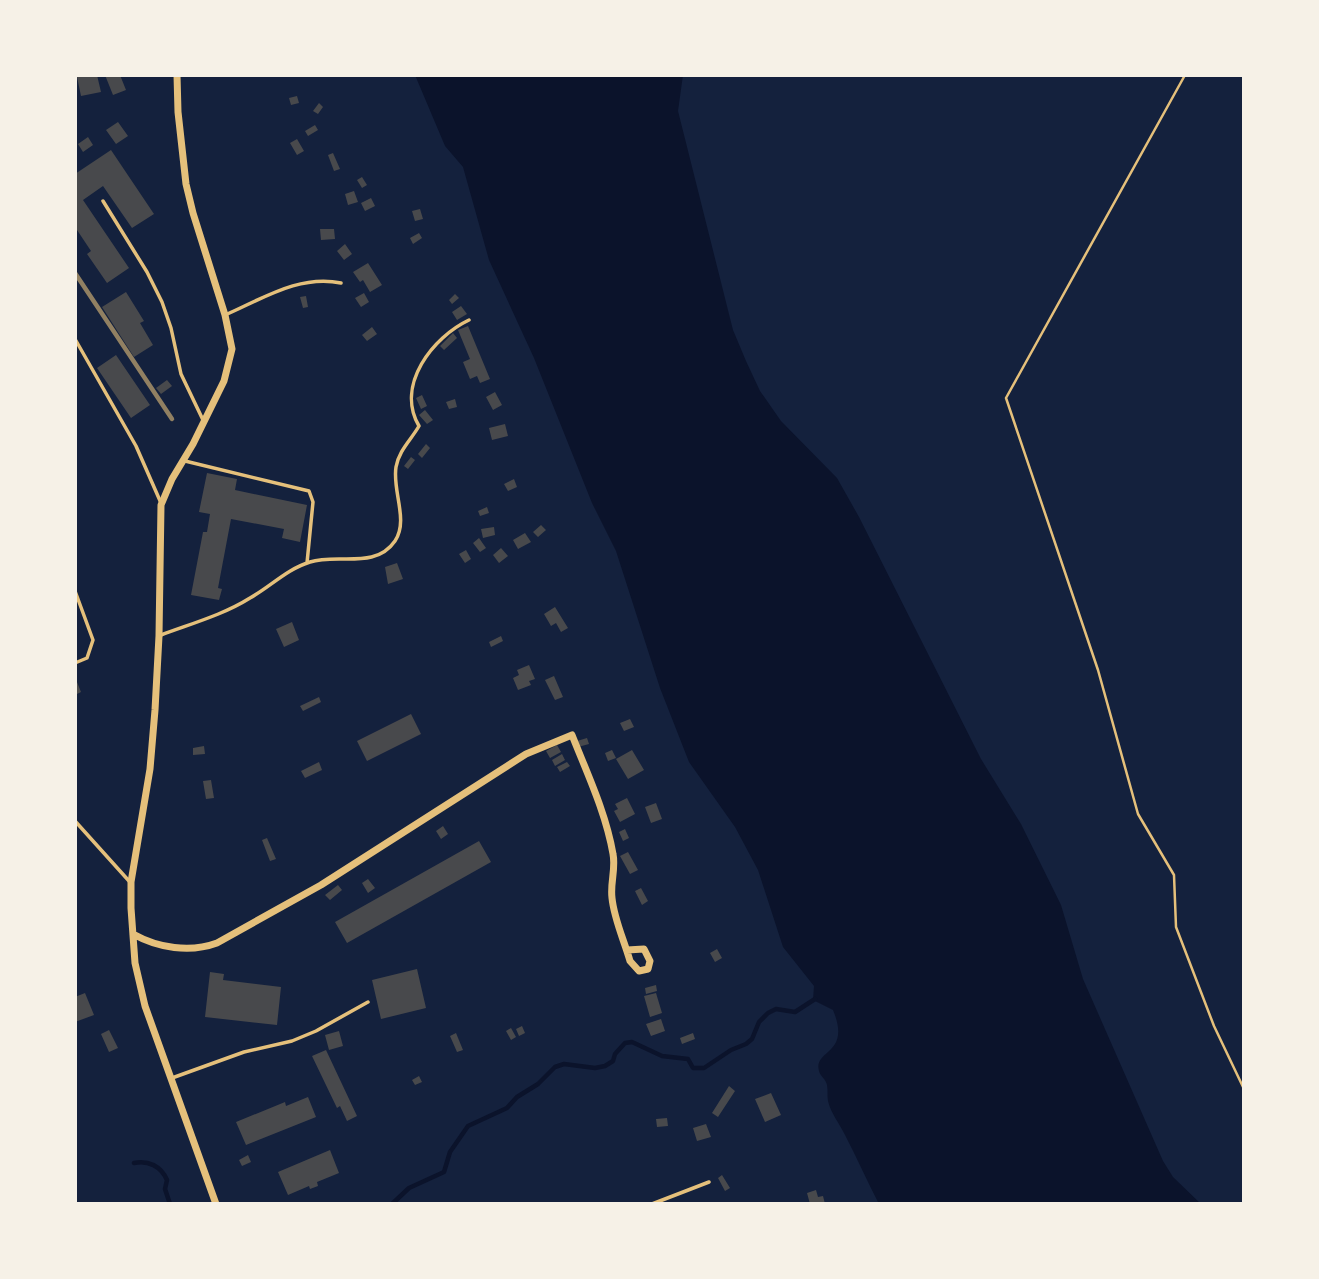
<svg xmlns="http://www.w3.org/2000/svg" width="1319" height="1279" font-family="'Source Serif 4',serif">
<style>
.water{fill:#0b132b}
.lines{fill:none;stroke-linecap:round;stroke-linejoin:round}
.stream{stroke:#0b132b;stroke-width:4.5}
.building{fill:#48494c}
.path{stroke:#e5c07b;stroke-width:2.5}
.service{stroke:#e5c07b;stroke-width:3.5}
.minor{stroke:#e5c07b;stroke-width:7}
.rail{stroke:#918062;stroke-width:4.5}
</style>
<rect width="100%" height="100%" fill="#14213d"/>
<path class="water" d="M415 75H683L678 111 733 330 746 361 760 391 781 421 837 478 859 517 981 759 1021 824 1061 905 1083 979 1163 1161 1173 1177 1201 1204H879C867 1181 857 1158 845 1135 840 1124 831 1114 828 1101 827 1096 828 1090 827 1085 826 1079 820 1076 819 1071 813 1049 852 1055 833 1010L813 1000 814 986 783 947 758 870 735 827 689 762 660 688 616 551 592 503 534 358 489 260 463 167 445 146Z"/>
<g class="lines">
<path class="stream" d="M134 1163C148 1160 161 1166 167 1180L165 1189 170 1204
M392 1204 409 1188 444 1172 450 1152 468 1126 507 1108 517 1097 538 1084 555 1067 564 1064 595 1068 605 1066 613 1061 615 1054 625 1043 632 1042 662 1056 688 1059 693 1068H704L731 1050 746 1044 752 1039 759 1022 768 1013 776 1009 795 1012 815 999"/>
</g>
<path class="building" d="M85 75H97L101 92 81 96 77 77Z
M105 75H120L126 90 113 95Z
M297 96 299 103 291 105 289 98Z
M319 103 323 107 318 114 313 111Z
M118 122 128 136 116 144 106 130Z
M315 125 318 130 308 136 305 131Z
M88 137 93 145 83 152 78 144Z
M297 139 304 151 297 155 290 143Z
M111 150 154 214 132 228 103 186 83 200 129 268 107 283 87 254 91 251 75 227V174Z
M333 153 340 169 334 171 328 155Z
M362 177 367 185 362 188 357 180Z
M354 191 358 202 348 205 345 194Z
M371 198 375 206 365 211 361 203Z
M420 209 423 219 415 221 412 211Z
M320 229H334L335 239 321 240Z
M419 233 422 238 413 244 410 238Z
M345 244 352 254 344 260 337 251Z
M368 263 382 285 370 292 363 280 360 282 353 272Z
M126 292 144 321 140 323 153 345 134 357 102 307Z
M364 293 369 302 361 307 355 298Z
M455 294 459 298 452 304 449 300Z
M306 296 308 307 303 308 300 297Z
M461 306 467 314 457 320 452 312Z
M468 326 490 379 480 383 477 376 470 379 463 362 470 359 458 330Z
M372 327 377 334 367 341 362 335Z
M453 333 457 338 444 350 440 346Z
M116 355 150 405 131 418 97 368Z
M167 380 172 386 161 394 156 388Z
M495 392 502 405 493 410 486 397Z
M422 395 427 406 421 409 416 398Z
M455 399 457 407 449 409 446 402Z
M425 410 433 420 427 424 419 415Z
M505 424 508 436 492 440 489 428Z
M426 444 430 448 422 458 418 454Z
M411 457 415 460 408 469 404 466Z
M207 473 237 479 235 490 307 505 300 542 282 538 284 529 231 519 218 588 222 589 219 600 191 595 203 532H207L210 514 199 512Z
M514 479 517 487 508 491 504 484Z
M487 507 489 513 480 516 478 511Z
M541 525 546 530 538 537 533 532Z
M494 527 495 535 483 538 481 529Z
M525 533 531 542 518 549 513 540Z
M479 538 486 548 480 552 473 543Z
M501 548 508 556 499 563 493 555Z
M466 550 471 559 465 563 459 554Z
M397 563 403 579 388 584 385 567Z
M555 607 568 628 561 632 556 623 551 626 544 614Z
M292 622 299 640 284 647 276 629Z
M501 636 503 641 491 647 489 642Z
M529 665 535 679 529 681 531 685 518 690 513 678 519 675 517 670Z
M554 676 563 697 555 700 545 680Z
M75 677 81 692 75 695Z
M319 697 321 702 303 711 300 706Z
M411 714 421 734 367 761 357 741Z
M630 719 634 727 624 731 620 723Z
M587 738 589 744 578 747 577 741Z
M557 745 561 752 550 758 546 751Z
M204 746 205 754 193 755V748Z
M612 750 616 758 608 761 605 753Z
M632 750 644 770 628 779 616 759Z
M562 754 565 760 555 766 552 760Z
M319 762 322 770 305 778 301 771Z
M567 762 570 766 560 772 557 767Z
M211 780 214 798 206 799 203 781Z
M627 798 635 814 620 822 614 811 618 809 615 804Z
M656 803 662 819 651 823 645 807Z
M443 826 448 834 441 839 436 831Z
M625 829 629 838 623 841 619 832Z
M267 838 276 859 270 861 262 840Z
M479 841 491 862 347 943 335 922Z
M628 852 638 870 630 874 620 856Z
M368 879 375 888 368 893 362 883Z
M338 885 342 890 330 900 325 895Z
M641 888 648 901 642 905 635 891Z
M717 949 722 958 715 962 710 953Z
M417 969 426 1008 381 1019 372 980Z
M210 972 224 974 223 980 281 987 277 1025 205 1017Z
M656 985 657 991 646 994 645 988Z
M85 993 94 1015 75 1022V997Z
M656 993 662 1013 650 1017 644 996Z
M661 1019 665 1031 651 1036 646 1024Z
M522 1026 525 1033 519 1036 516 1029Z
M511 1028 516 1037 511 1040 506 1031Z
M109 1030 118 1048 109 1052 101 1034Z
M339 1031 343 1046 329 1050 325 1035Z
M456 1033 463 1050 457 1052 450 1036Z
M693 1033 695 1039 682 1044 680 1038Z
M326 1050 357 1116 347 1121 340 1106 337 1108 312 1056Z
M419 1076 422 1082 415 1085 412 1080Z
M729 1086 735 1091 718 1117 712 1113Z
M771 1093 781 1115 765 1122 755 1099Z
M308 1097 316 1117 246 1145 236 1122 285 1102 286 1106Z
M667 1118 668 1126 657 1127 656 1119Z
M706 1124 711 1137 697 1141 693 1128Z
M330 1150 339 1173 317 1182 318 1186 310 1189 309 1186 288 1195 278 1172Z
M248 1155 251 1162 242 1166 239 1160Z
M722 1175 730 1188 725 1191 718 1178Z
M816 1190 818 1197 823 1196 825 1204H810L807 1193Z"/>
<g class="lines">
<path class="path" d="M1185 75 1006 398 1098 670 1138 814 1174 875 1176 927 1214 1026 1244 1089"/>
<path class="service" d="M103 201 147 272 162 302 171 328 181 374 203 420
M225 315C262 299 300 274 341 283
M75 339 136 446 161 503
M185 461 309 491 313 502 307 563
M75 591 93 640 87 658 75 663
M161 635C190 624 223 615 250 598 270 587 287 569 310 562 338 553 375 570 395 541 409 520 392 491 396 467 399 450 411 440 419 426 395 385 433 337 469 320
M75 821 129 881
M172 1078 244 1052 292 1041 316 1031 368 1002
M652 1204 709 1182"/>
<path class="minor" d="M177 75 178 112 186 184 193 213 225 315 232 349 224 381 193 444 172 479 161 505 159 636 155 710 150 769 131 882V908L135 963 145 1006 216 1204
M133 934C158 948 190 953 217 943L321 885 526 754 572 735C587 773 606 813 613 854 616 869 610 883 612 898 614 919 624 940 630 961L639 971 648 969 650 961 644 949 627 950"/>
<path class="rail" d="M75 273 172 419"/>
</g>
<rect width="1319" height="1279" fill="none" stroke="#f6f1e7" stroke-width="154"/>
</svg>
